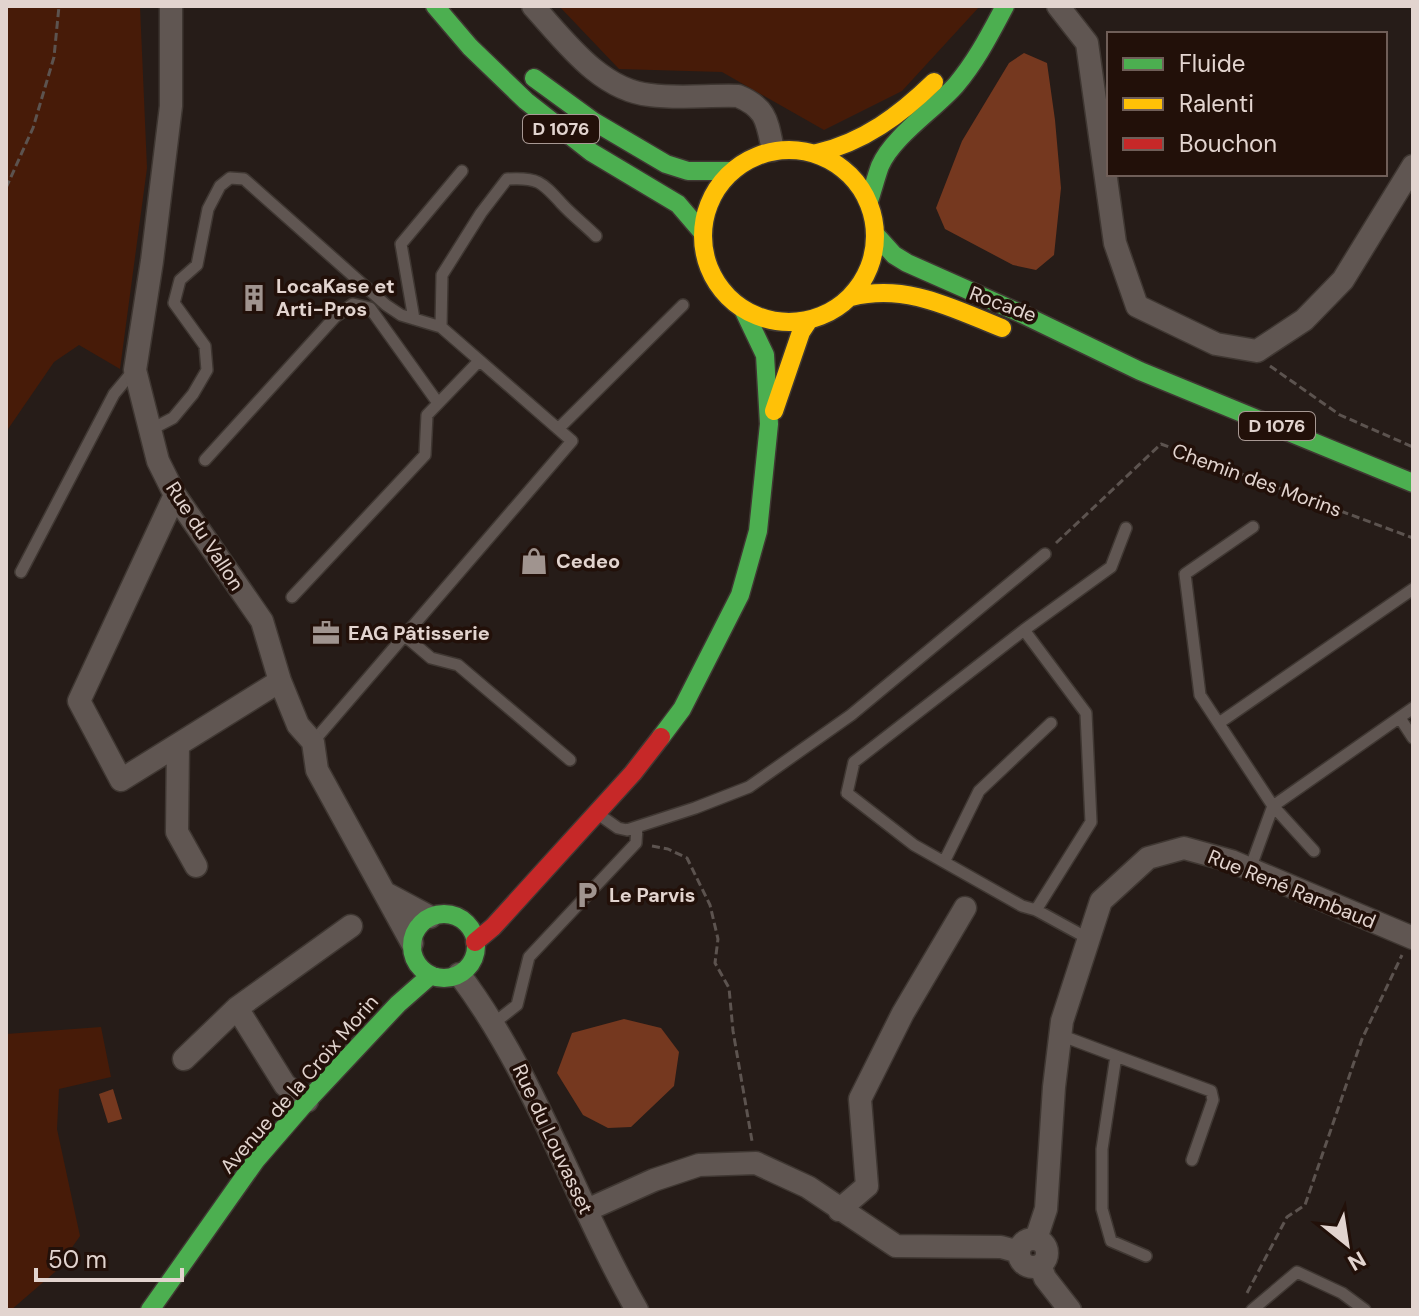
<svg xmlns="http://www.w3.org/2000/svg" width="1419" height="1316" font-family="'DM Sans',sans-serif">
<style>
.green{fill:#471b08}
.water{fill:#75381f}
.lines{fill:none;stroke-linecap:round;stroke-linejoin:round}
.lane-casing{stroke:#3f3732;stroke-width:14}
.street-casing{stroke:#3f3732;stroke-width:25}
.fast-casing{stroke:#3f3732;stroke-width:21}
.slow-casing{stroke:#3f3732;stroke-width:21}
.jam-casing{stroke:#3f3732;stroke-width:21}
.path{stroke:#5c534f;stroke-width:3;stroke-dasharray:8 4;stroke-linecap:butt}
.lane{stroke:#605652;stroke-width:11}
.street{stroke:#605652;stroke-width:22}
.fast{stroke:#4caf50;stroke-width:18}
.slow{stroke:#ffc107;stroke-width:18}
.jam{stroke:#c62828;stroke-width:18}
.labels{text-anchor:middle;stroke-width:7;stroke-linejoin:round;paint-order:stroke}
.shield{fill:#221009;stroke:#a89994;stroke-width:2}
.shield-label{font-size:18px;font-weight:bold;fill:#e2d4cf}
.poi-label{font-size:20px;font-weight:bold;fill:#e2d4cf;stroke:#221009;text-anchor:start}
.street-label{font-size:20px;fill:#e2d4cf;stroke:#221009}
</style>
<rect width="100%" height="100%" fill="#261c18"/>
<path class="green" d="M6 6H140L147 168 120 369 79 345 54 362 6 432Z
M559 6H980L902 91 824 130 722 72 619 69Z
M101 1027 111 1077 59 1089 57 1129 80 1236 55 1272 11 1310H6V1034Z"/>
<path class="water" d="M1024 53 1047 63 1055 120 1061 188 1054 255 1036 270 1013 265 945 229 936 208 962 141 1009 63Z
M624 1019 661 1028 679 1052 674 1086 631 1127 608 1128 583 1115 557 1073 572 1033Z
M113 1089 122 1119 108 1123 99 1094Z"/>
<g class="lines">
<g class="lane-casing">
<path id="lane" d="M414 319 401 244 462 171
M441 327 442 275 481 213 507 179C538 177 542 182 562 204 572 215 585 225 596 236
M558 429 683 305
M150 430 173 418 193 394 207 370 205 346 174 303 180 280 197 265 208 209 220 186 230 178 244 179 386 305 401 315 441 327 572 441 313 742
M205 460 335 317 353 304 370 308 438 403
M1253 527 1185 574 1200 695 1273 806 1314 851
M21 572 114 394 134 370
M292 597 425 455 427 415 479 361
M1024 630 1111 567 1126 528
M405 636 431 658 458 665 570 760
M1400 718 1413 738
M1219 723 1413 589
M598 814 618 828 627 830 695 808 749 787 851 715 1045 554
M945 860 979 791 1051 723
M1250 869 1273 806 1413 708
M1036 910 1091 822 1086 713 1024 630 854 762 847 793 914 845 1022 906 1036 910 1089 939
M494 1023 517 1005 529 957 636 843 637 827
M1060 1035 1116 1056 1102 1149V1209L1111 1241 1146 1256
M1116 1056 1211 1091 1213 1100 1192 1160
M1252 1310 1297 1272 1342 1293 1365 1310"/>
</g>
<g class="street-casing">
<path id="street" d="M171 6V106L152 261 135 370 158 461 175 495 262 621 280 681 298 725 313 742 317 770 412 943
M533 6C565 41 600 90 650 95 679 99 709 95 738 96 767 108 767 122 773 150
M1058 6 1087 43 1115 243 1137 306 1216 344 1257 351 1304 320 1343 280 1413 166
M175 495 79 701 121 780 280 681
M178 745 177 832 196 866
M387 894 430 917
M459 974C536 1076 574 1200 637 1310
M237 1008 285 1085 307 1101
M184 1059 237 1008 351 926
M587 1210 654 1180 699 1165 756 1163 808 1187 896 1246 1001 1247 1019 1252
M839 1210 867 1186 860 1099 903 1013 965 908
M1036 1239 1046 1209 1054 1087 1062 1021 1101 901 1148 858 1184 848 1231 861 1413 938
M1019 1253a14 14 0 1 1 28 0a14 14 0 1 1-28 0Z
M1040 1265 1045 1278 1070 1310"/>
</g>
<g class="fast-casing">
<path id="fast" d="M435 6 470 47 526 101 591 152 678 204 702 232
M534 78 593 121 666 164 688 171H731
M869 201C873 189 876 177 880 166 893 136 934 110 956 85 977 60 990 34 1005 6
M876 235 894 255 907 263 1022 314 1140 371 1413 483
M661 737 682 709 740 595 758 531 769 424 765 355 744 311
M412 946a32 32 0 1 1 64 0a32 32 0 1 1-64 0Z
M150 1310 256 1160 307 1101 398 1004 431 975"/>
</g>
<g class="slow-casing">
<path id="slow" d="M703 236a86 86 0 1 1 172 0a86 86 0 1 1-172 0Z
M817 153C864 142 900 115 934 82
M851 297C906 283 952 308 1002 328
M774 411 801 332 809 320"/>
</g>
<g class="jam-casing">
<path id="jam" d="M475 942 493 927 633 773 661 737"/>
</g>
<path class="path" d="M6 188 33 128 54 57 59 6
M1270 366 1340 415 1413 447
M1056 543 1161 444 1413 538
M652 846 668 849 687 858 710 905 718 939 715 963 729 988 733 1031 752 1141
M1247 1293 1287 1217 1305 1205 1362 1039 1402 955"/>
<use href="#lane" class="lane"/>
<use href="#street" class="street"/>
<use href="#fast" class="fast"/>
<use href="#slow" class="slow"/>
<use href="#jam" class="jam"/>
</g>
<defs>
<g id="building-bare" transform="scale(2.16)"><path d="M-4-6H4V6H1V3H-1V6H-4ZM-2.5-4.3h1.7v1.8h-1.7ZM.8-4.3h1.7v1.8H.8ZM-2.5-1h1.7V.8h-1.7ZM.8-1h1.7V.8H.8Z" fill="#a0948f" stroke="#221009" stroke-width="2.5" paint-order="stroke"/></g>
<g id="shop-bare" transform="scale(2.16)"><path d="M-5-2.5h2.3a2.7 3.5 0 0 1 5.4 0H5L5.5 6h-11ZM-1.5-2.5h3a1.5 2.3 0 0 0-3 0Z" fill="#a0948f" stroke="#221009" stroke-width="2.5" paint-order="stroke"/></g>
<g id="office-bare" transform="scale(2.16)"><path d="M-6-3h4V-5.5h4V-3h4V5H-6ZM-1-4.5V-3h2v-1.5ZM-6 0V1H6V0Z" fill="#a0948f" stroke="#221009" stroke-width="2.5" paint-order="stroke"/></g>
<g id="parking-bare" transform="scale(2.16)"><path d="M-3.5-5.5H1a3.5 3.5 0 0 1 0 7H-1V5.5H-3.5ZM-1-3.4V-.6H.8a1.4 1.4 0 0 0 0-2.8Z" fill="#a0948f" stroke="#221009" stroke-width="2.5" paint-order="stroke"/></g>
</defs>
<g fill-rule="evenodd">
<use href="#building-bare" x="254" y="298"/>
<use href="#shop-bare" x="534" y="561"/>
<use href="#office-bare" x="326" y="633"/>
<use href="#parking-bare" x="587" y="895"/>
</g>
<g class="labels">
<g class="shield">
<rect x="523" y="115" width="76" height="28" rx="6"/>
<rect x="1239" y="412" width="76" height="28" rx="6"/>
</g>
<g class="shield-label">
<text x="561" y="135">D 1076</text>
<text x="1277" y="432">D 1076</text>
</g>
<g class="poi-label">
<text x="276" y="293">LocaKase et<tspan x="276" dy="23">Arti-Pros</tspan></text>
<text x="556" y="568">Cedeo</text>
<text x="348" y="640">EAG Pâtisserie</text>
<text x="609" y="902">Le Parvis</text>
</g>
<g class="street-label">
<text transform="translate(1003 304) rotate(20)" y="7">Rocade</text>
<text transform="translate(1257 480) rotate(20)" y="7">Chemin des Morins</text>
<text transform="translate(205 536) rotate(57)" y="7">Rue du Vallon</text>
<text transform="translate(1292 889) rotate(22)" y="7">Rue René Rambaud</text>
<text transform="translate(299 1084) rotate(-49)" y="7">Avenue de la Croix Morin</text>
<text transform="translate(553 1139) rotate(65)" y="7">Rue du Louvasset</text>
</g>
</g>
<rect width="1419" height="1316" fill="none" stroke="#e2d4cf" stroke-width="16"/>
<rect x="1107" y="32" width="280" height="144" fill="#221009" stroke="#6f5e58" stroke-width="2"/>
<rect x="1123" y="58" width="40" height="12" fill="#4caf50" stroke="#6f5e58" stroke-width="2"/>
<text x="1179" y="72" font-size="24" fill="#e2d4cf">Fluide</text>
<rect x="1123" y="98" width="40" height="12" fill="#ffc107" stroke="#6f5e58" stroke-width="2"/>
<text x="1179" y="112" font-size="24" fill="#e2d4cf">Ralenti</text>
<rect x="1123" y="138" width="40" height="12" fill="#c62828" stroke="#6f5e58" stroke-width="2"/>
<text x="1179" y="152" font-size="24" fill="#e2d4cf">Bouchon</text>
<g transform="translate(1347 1244) rotate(150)" stroke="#221009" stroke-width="6" paint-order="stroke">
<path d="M0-6L14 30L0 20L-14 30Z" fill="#e2d4cf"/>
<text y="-12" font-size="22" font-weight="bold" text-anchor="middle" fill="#e2d4cf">N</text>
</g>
<path d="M36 1268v12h146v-12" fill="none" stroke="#e2d4cf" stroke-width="4"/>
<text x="48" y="1268" font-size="24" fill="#e2d4cf" stroke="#221009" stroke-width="6" paint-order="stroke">50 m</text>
</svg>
